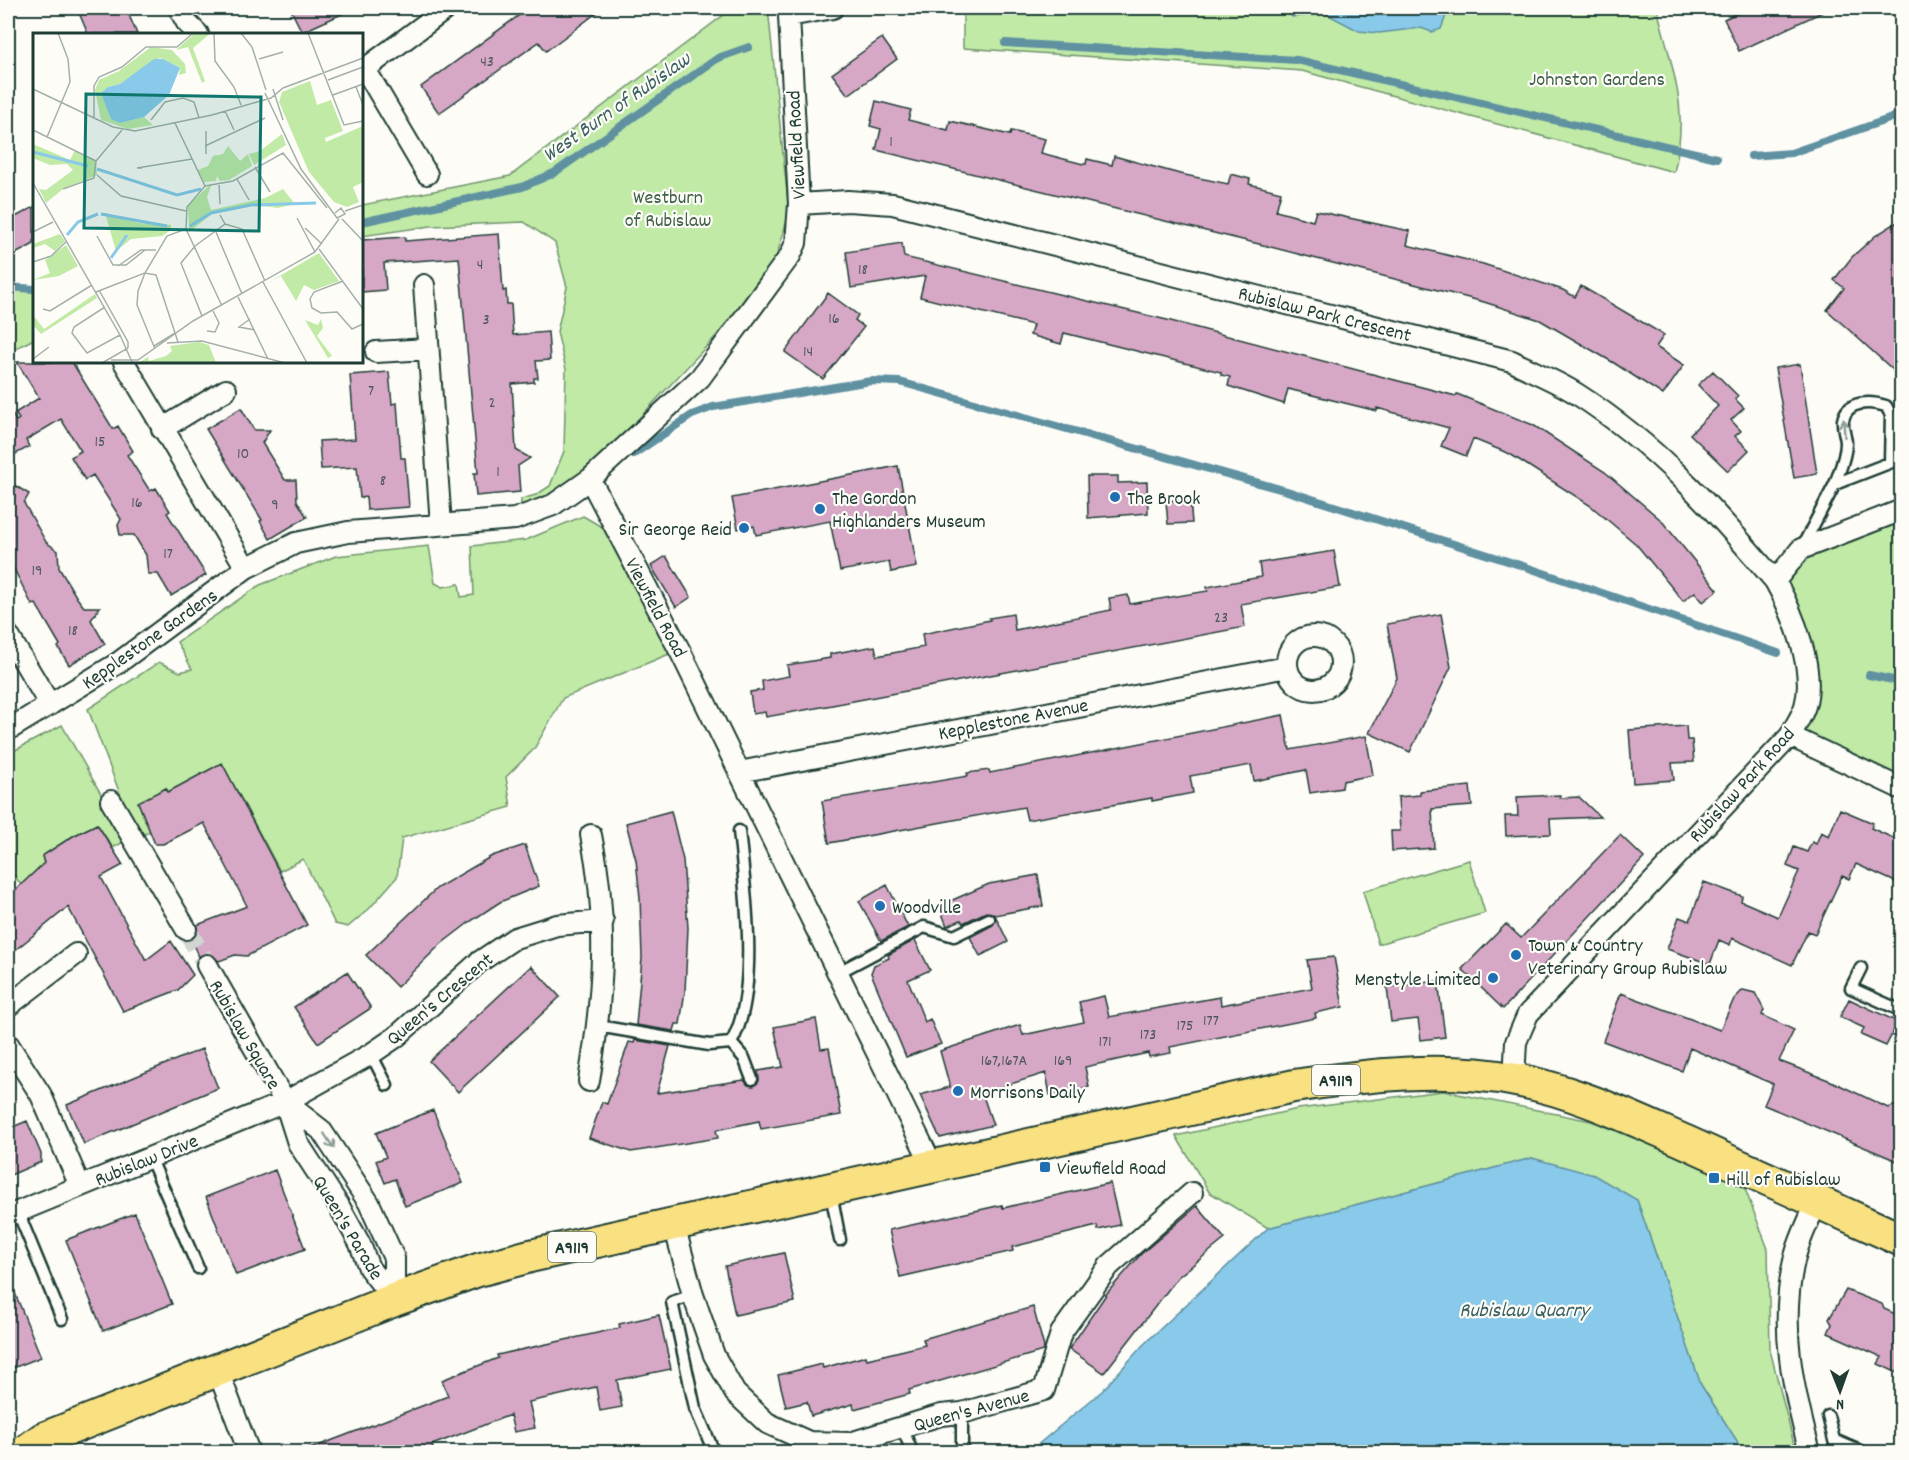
<svg xmlns="http://www.w3.org/2000/svg" width="1909" height="1460" font-family="Dekko,sans-serif">
<style>
.green{fill:#c0eaa6;stroke:#70946d;stroke-width:1.5}
.water{fill:#89c9ea;stroke:#5f91a1;stroke-width:1.5}
.lines{fill:none;stroke-linecap:round;stroke-linejoin:round}
.stream{stroke:#5f91a1;stroke-width:8}
.building{fill:#d7a7c6;stroke:#1f3d34;stroke-width:1.5}
.street-tunnel{stroke:#d1d6d0;stroke-width:20;stroke-dasharray:20 10;stroke-linecap:butt}
.lane-casing{stroke:#1f3d34;stroke-width:15}
.street-casing{stroke:#1f3d34;stroke-width:24}
.primary-casing{stroke:#1f3d34;stroke-width:36}
.lane{stroke:#fdfcf7;stroke-width:10}
.street{stroke:#fdfcf7;stroke-width:20}
.primary{stroke:#f9e181;stroke-width:32}
.oneway{stroke:#8e9c96}
.poi-dot{fill:#1f6fb2;stroke:#fdfcf7;stroke-width:2}
.labels{text-anchor:middle;stroke-width:4.5;stroke-linejoin:round;paint-order:stroke}
.number-label{font-size:16px;fill:#4d5858}
.shield{fill:#fdfcf7;stroke:#62766e;stroke-width:1.5}
.shield-label{font-size:18px;font-weight:bold;fill:#1f3d34}
.park-label{font-size:20px;fill:#3f604b;stroke:#fdfcf7}
.street-label{font-size:20px;fill:#1f3d34;stroke:#fdfcf7}
.poi-label{font-size:20px;fill:#1f3d34;stroke:#fdfcf7;text-anchor:start}
.water-label{font-size:21px;font-style:italic;fill:#3a6062;stroke:#fdfcf7}
.inset-river{fill:none;stroke:#89c9ea;stroke-width:3}
.inset-road{fill:none;stroke:#a4b0a9;stroke-width:1.5}
.view{fill:#0f766e;fill-opacity:0.15;stroke:#0f766e;stroke-width:3}
.inset-edge{fill:none;stroke:#1f3d34;stroke-width:3}
</style>
<rect width="100%" height="100%" fill="#fdfcf7"/>
<filter id="ink" filterUnits="userSpaceOnUse"><feTurbulence type="fractalNoise" baseFrequency=".0167" numOctaves="2"/><feDisplacementMap in="SourceGraphic" scale="12" xChannelSelector="R" yChannelSelector="G"/><feConvolveMatrix kernelMatrix="1 2 1 2 8 2 1 2 1" color-interpolation-filters="sRGB"/></filter>
<g filter="url(#ink)">
<path class="green" d="M733 8H768L789 213 773 269 734 317 584 477 521 516V499L536 495 550 486 564 451 566 369 557 332 567 287 555 243 524 222 431 226 362 236V205L510 176Z
M963 8H1657C1672 69 1690 108 1674 172L1302 71 963 48Z
M8 284 34 286V339L8 352Z
M1901 510V789L1790 736 1806 671 1775 581 1801 549Z
M583 516 609 531 674 652 563 698 534 749 506 777 511 807 402 838 397 877 369 909 348 927 335 924 303 859 280 871 222 763 168 792 166 788 150 831 137 839 88 709 159 662 180 672 192 669 177 642 260 585 336 556 429 546 435 583 443 587 459 584 461 597 474 595 472 546 526 540Z
M62 725 127 840 113 848 97 824 73 836 42 856 44 863 21 885 12 872 8 875V754Z
M1469 860 1485 913 1378 944 1363 891Z
M1443 1091 1591 1121 1742 1181 1768 1249 1770 1350 1796 1452H1740L1737 1441 1701 1385 1637 1200 1532 1158 1268 1228 1209 1192 1176 1136 1298 1109Z"/>
<path class="water" d="M1283 8H1449L1441 29 1432 32 1421 28 1379 33 1359 31 1325 13 1292 17Z
M1532 1158 1594 1175 1637 1200 1701 1385 1737 1441 1740 1452H1029L1102 1391 1143 1345 1268 1228Z"/>
<g class="lines">
<path class="stream" d="M1005 43 1297 60 1717 158
M1751 156 1791 153 1889 119 1902 112
M362 222 522 187 554 173 718 58 749 47
M8 287 34 289
M634 454 692 415 713 407 871 381 900 382 1287 491 1523 566 1778 653
M1869 675 1902 682"/>
</g>
<path class="building" d="M77 8H126L137 34H88Z
M290 8H355L302 32Z
M529 8H603L546 51 539 42 439 113 421 87Z
M1749 8H1831L1739 51 1724 19Z
M882 38 897 59 848 95 832 74Z
M876 101 911 110 908 120 948 130 950 121 1010 135 1011 131 1045 139 1041 153 1083 164H1086L1087 159 1112 165 1114 156 1180 174 1228 184 1231 174 1250 179 1249 184 1281 192 1276 211 1313 221 1316 211 1410 231 1407 245 1483 264 1563 290 1575 297 1581 286 1664 335 1656 347 1684 365 1663 395 1614 363 1540 320 1484 302 1263 245 876 150 881 129 870 126Z
M34 207V244L8 258V221Z
M1902 219V378L1827 310 1844 288 1834 280 1852 257 1875 236Z
M499 234 503 291 506 290 507 304H511L513 335 548 332 550 360 536 361 538 378H534V382L512 384 516 450 530 458 518 466 520 492 476 496 474 473H478L459 258 384 263 386 290 362 292V240L405 237V241Z
M902 243 904 257 1167 320 1456 396 1457 394 1533 425 1605 472 1661 520 1718 590 1703 602 1695 592 1683 601 1636 544 1591 506 1510 454 1473 439 1466 456 1441 446 1449 428 1377 408V411L1288 389 1284 404 1228 386 1230 377 1221 375V372L1064 333 1061 344 1030 335 1033 325 920 297 925 276 851 288 846 252Z
M828 293 858 315 855 320 864 327 823 379 785 352Z
M17 362H72L113 429 118 426 133 451 127 455 150 491 156 488 170 511 167 513 206 575 171 596 158 574H148L146 555 134 535H120L118 525 121 519 93 475 85 480 71 457 81 451 61 419 26 440 29 447 8 458V406L16 421 19 419 15 413 39 398Z
M1800 364 1817 474 1794 478 1775 368Z
M1713 371 1738 396 1735 399 1744 408 1731 420 1741 431 1735 436 1749 450 1728 471 1690 434 1718 406 1698 385Z
M389 372 392 404 397 403 401 458H405L409 507 367 510 366 497 360 498 357 467 321 469 319 441 355 439 350 375Z
M241 408 254 430H270L262 443 285 480H296L297 501 307 517 270 539 260 521 262 520 206 429Z
M898 466 917 567 891 572 889 562 840 571 830 521 756 535 754 526 738 529 732 498Z
M8 474 14 485 29 494 24 503 46 542 58 551 59 568 77 598 84 607H100L91 620 105 644 69 665 58 647 60 645 36 604 32 605 8 557Z
M1087 476H1118V483L1147 482 1148 513 1088 518Z
M1190 499 1192 523 1168 524 1166 501Z
M1334 551 1340 587 1241 604 1245 627 827 706 766 717 765 712 753 714 750 692 763 690 762 681 789 676 787 665 830 658V654L875 646 877 656 924 647 922 634 990 620 989 618 1013 614 1015 630 1111 610 1109 598 1128 595 1130 604 1208 591 1207 587 1261 577 1259 563Z
M666 556 691 597 676 607 651 566Z
M1441 614 1451 667 1410 752 1369 733 1397 678 1387 624Z
M1283 715 1290 750 1366 736 1373 775 1343 781 1342 788 1310 793 1306 770 1254 781 1251 765 1190 776 1193 793 1152 801V798L1027 820 1024 807 829 843 822 801 968 776 967 773 989 770 990 773Z
M1686 726 1687 740H1692L1694 762 1672 763 1674 780 1633 783 1629 730Z
M222 763 307 925 247 956 235 955 219 961 208 953 199 957 192 939 197 934V925L247 906 204 823 163 844H155L138 802 166 788 168 792Z
M1470 786 1472 806 1432 809 1434 848 1392 851 1391 831H1400L1398 797 1420 795V791Z
M1560 795V798L1579 797 1600 817 1550 819 1551 834 1506 836 1505 816H1518L1517 797Z
M1840 809 1873 823 1871 828 1902 842V885L1856 864 1849 879 1842 876 1815 934 1808 931 1792 965 1732 938 1730 945 1719 940 1710 964 1667 949 1679 917 1690 921 1704 882 1742 896 1741 901 1778 917 1799 871 1787 866 1794 847 1807 852 1812 842 1816 844 1821 832 1829 836Z
M671 811 683 860 688 928 685 991 680 1024H676L674 1031 636 1025 642 958 640 898 636 860 626 823Z
M97 824 123 865 101 877 146 960 171 941 193 975 178 990 123 1011 68 907 8 956V897L44 863 42 856 73 836Z
M1620 835 1644 858 1503 1009 1462 969 1506 924 1521 938Z
M525 845 539 886 500 902 471 921 441 944 397 987 366 955 437 888 492 856Z
M1038 875 1043 906 995 915 986 912 963 923 961 920 947 926 939 906 989 884Z
M887 885 908 927 881 941 859 901Z
M996 917 1008 942 980 956 970 937 993 925Z
M915 940 930 970 908 980 925 1022 930 1019 941 1044 906 1057 871 973 874 965 889 958 888 955Z
M1334 957 1343 1007 1315 1013 1316 1018 1170 1047 1171 1053 1149 1057 1148 1053 1085 1067 1089 1087 1050 1095 1046 1073 982 1093 993 1125 940 1138 920 1095 950 1087 940 1051 1020 1025 1023 1035 1084 1022 1079 1002 1104 996 1109 1017 1220 997 1221 1005 1312 988 1307 960Z
M531 966 560 997 458 1092 429 1061Z
M347 972 371 1008 318 1043 294 1007Z
M1438 981 1445 1037 1421 1040 1418 1019 1391 1022 1387 987Z
M1743 990 1755 993 1764 1010 1762 1015 1794 1030 1779 1061 1831 1081 1888 1108 1902 1103V1163L1764 1105 1773 1084 1690 1048 1682 1071 1603 1041 1621 993 1720 1030 1734 999Z
M1849 999 1898 1022 1886 1046 1861 1035 1864 1028 1840 1017Z
M816 1019 821 1049 829 1048 841 1115 761 1129 759 1121 716 1130 718 1138 631 1152 589 1138 602 1102 607 1104 629 1042 634 1043 635 1040 670 1046 657 1093 744 1080 748 1085 754 1086 759 1081 758 1071 783 1067 774 1027Z
M202 1049 218 1088 84 1144 67 1105Z
M433 1110 463 1183 405 1206 395 1179 385 1183 376 1161 386 1157 376 1133Z
M27 1121 41 1154V1162L8 1176V1129Z
M275 1170 305 1249 236 1275 206 1197Z
M1110 1183 1120 1225 1098 1230 1097 1226 1012 1247 1013 1251 900 1277 889 1230 1002 1205 1003 1208Z
M1197 1206 1225 1239 1178 1277 1104 1373 1069 1349 1107 1293 1141 1254Z
M135 1213 172 1304 103 1331 66 1240Z
M784 1253 795 1302 735 1315 725 1266Z
M8 1276 41 1357 8 1370Z
M1846 1290 1882 1304 1884 1309 1900 1316 1902 1313V1375L1878 1364 1882 1357 1828 1333 1832 1324 1829 1319Z
M1033 1307 1044 1347 1043 1351 909 1390 910 1394 854 1409 853 1404 811 1416 807 1402 786 1407 778 1375 822 1364 823 1368 866 1356 867 1359 925 1345 923 1339Z
M659 1315 671 1369 617 1380 622 1407 600 1411 596 1387 529 1402 535 1428 514 1432 510 1415 432 1445 433 1448 420 1452H308L307 1450 448 1396 442 1380 498 1358 497 1355 620 1328 619 1324Z"/>
<g class="lines">
<path class="street-tunnel" d="M186 929 207 965"/>
<g class="lane-casing">
<path id="lane" d="M1835 484C1839 472 1846 457 1846 443 1846 435 1842 429 1843 420 1847 400 1871 401 1886 406L1891 415 1890 462
M1801 549 1835 484 1902 458
M1861 968 1851 988 1902 1011
M837 973 924 927 954 936 989 919
M598 1026 709 1045 731 1043C760 994 745 887 739 831
M731 1043 744 1058 752 1079
M371 1054 387 1085
M150 1157 198 1268
M831 1193 840 1240
M18 1212 62 1319
M693 1295 672 1302 695 1408 714 1452
M1828 1416 1837 1452
M902 1427 912 1452
M1834 1440 1862 1452
M962 1452V1413"/>
</g>
<g class="street-casing">
<path id="street" d="M179 8 187 23 198 34
M833 8 789 16 799 204 796 243 790 256 700 378 590 479 681 653 933 1167
M427 174 365 69 447 8
M799 204 848 201 893 204 1512 361C1533 372 1557 381 1577 394 1658 446 1713 508 1775 581
M424 285 441 525
M376 352 428 349
M124 362 246 568
M162 429 226 390
M8 635 50 705
M1287 663a27 27 0 1 1 54 0a27 27 0 1 1-54 0Z
M8 730 118 663 246 568 296 543 348 532 515 519 553 505 590 479
M1790 736 1902 789
M739 772 1287 667
M111 801 186 929
M207 965 285 1102 298 1143 339 1206 360 1244 369 1268 394 1300
M8 1006 76 954
M8 1044 41 1095 80 1186
M1514 1079 1516 1042 1528 1014 1790 736C1795 726 1802 716 1805 706 1816 669 1793 613 1775 581L1801 549 1902 510
M589 1081C603 996 609 920 591 835
M285 1102 321 1130 369 1203 394 1258V1300
M8 1216 285 1102 371 1054 396 1037 479 962 515 938 557 925 603 921
M674 1225 693 1295 714 1355 735 1393 767 1423 809 1442 850 1443 941 1415 962 1413 1044 1390 1061 1333 1109 1266 1192 1193
M218 1371 249 1452
M1810 1452C1793 1390 1779 1326 1794 1261 1798 1241 1809 1221 1817 1201"/>
</g>
<g class="primary-casing">
<path id="primary" d="M25 1452 43 1439 394 1300 478 1270 530 1256 1294 1086C1367 1075 1442 1066 1516 1080 1575 1091 1631 1118 1686 1142 1758 1174 1830 1207 1902 1240"/>
</g>
<use href="#lane" class="lane"/>
<use href="#street" class="street"/>
<use href="#primary" class="primary"/>
</g>
<defs><path id="oneway-shaft" d="M-6 0H5M1.5-3L5.5 0L1.5 3" fill="none" stroke-width="1.6" stroke-linecap="round" stroke-linejoin="round" transform="scale(1.5)"/></defs>
<g class="oneway">
<use href="#oneway-shaft" transform="translate(1844 428) rotate(-93)"/>
<use href="#oneway-shaft" transform="translate(329 1141) rotate(57)"/>
</g>
</g>
<g class="poi-dot">
<circle cx="1115" cy="497" r="6"/>
<circle cx="820" cy="509" r="6"/>
<circle cx="744" cy="528" r="6"/>
<circle cx="880" cy="906" r="6"/>
<circle cx="1516" cy="955" r="6"/>
<circle cx="1493" cy="978" r="6"/>
<circle cx="958" cy="1091" r="6"/>
<rect x="1039" y="1161" width="12" height="12" rx="3"/>
<rect x="1708" y="1172" width="12" height="12" rx="3"/>
</g>
<g class="labels">
<g class="number-label">
<text x="487" y="66">43</text>
<text x="891" y="146">1</text>
<text x="480" y="269">4</text>
<text x="863" y="274">18</text>
<text x="834" y="323">16</text>
<text x="486" y="324">3</text>
<text x="808" y="356">14</text>
<text x="371" y="395">7</text>
<text x="492" y="407">2</text>
<text x="100" y="446">15</text>
<text x="243" y="458">10</text>
<text x="498" y="476">1</text>
<text x="383" y="485">8</text>
<text x="137" y="507">16</text>
<text x="275" y="509">9</text>
<text x="168" y="558">17</text>
<text x="37" y="575">19</text>
<text x="1221" y="622">23</text>
<text x="73" y="635">18</text>
<text x="1211" y="1025">177</text>
<text x="1185" y="1030">175</text>
<text x="1148" y="1039">173</text>
<text x="1105" y="1046">171</text>
<text x="1004" y="1065">167,167A</text>
<text x="1063" y="1065">169</text>
</g>
<g class="shield">
<rect x="1312" y="1065" width="48" height="30" rx="4.5"/>
<rect x="548" y="1232" width="48" height="30" rx="4.5"/>
</g>
<g class="shield-label">
<text x="1336" y="1086">A9119</text>
<text x="572" y="1253">A9119</text>
</g>
<g class="park-label">
<text x="1597" y="85">Johnston Gardens</text>
<text x="668" y="203">Westburn<tspan x="668" dy="23">of Rubislaw</tspan></text>
</g>
<g class="street-label">
<text transform="translate(795 145) rotate(-93)" y="7">Viewfield Road</text>
<text transform="translate(1325 313) rotate(14)" y="7">Rubislaw Park Crescent</text>
<text transform="translate(657 607) rotate(62)" y="7">Viewfield Road</text>
<text transform="translate(149 638) rotate(-35)" y="7">Kepplestone Gardens</text>
<text transform="translate(1013 718) rotate(-11)" y="7">Kepplestone Avenue</text>
<text transform="translate(1741 784) rotate(-48)" y="7">Rubislaw Park Road</text>
<text transform="translate(439 998) rotate(-40)" y="7">Queen's Crescent</text>
<text transform="translate(246 1034) rotate(60)" y="7">Rubislaw Square</text>
<text transform="translate(146 1159) rotate(-22)" y="7">Rubislaw Drive</text>
<text transform="translate(349 1227) rotate(59)" y="7">Queen's Parade</text>
<text transform="translate(971 1409) rotate(-15)" y="7">Queen's Avenue</text>
</g>
<g class="poi-label">
<text x="832" y="504">The Gordon<tspan x="832" dy="23">Highlanders Museum</tspan></text>
<text x="1127" y="504">The Brook</text>
<text x="732" y="535" text-anchor="end">Sir George Reid</text>
<text x="892" y="913">Woodville</text>
<text x="1528" y="951">Town &amp; Country<tspan x="1528" dy="23">Veterinary Group Rubislaw</tspan></text>
<text x="1481" y="985" text-anchor="end">Menstyle Limited</text>
<text x="970" y="1098">Morrisons Daily</text>
<text x="1057" y="1174">Viewfield Road</text>
<text x="1726" y="1185">Hill of Rubislaw</text>
</g>
<g class="water-label">
<text transform="translate(616 106) rotate(-35)" y="7">West Burn of Rubislaw</text>
<text x="1524" y="1316">Rubislaw Quarry</text>
</g>
</g>
<g transform="translate(33 33)">
<rect width="330" height="330" fill="#fdfcf7"/>
<path d="M162 0H178L160 15 172 48 169 50 155 14 143 17ZM118 14 139 17 152 31 153 40 146 42 147 35 127 25 87 51 75 54 69 63 87 90 111 84 120 92 95 96 68 87 62 57 66 47 86 38ZM277 48 284 72 298 67 310 98 292 105 293 109 330 93V149L320 154 326 169 314 174 301 169 276 139 246 69 249 59ZM249 101 253 112 221 132 216 121 227 118ZM0 111 37 127 42 117 63 128 64 142 30 156 13 170 6 156 13 157 40 137 34 131 17 132 0 125ZM195 113 207 128 215 121 219 133 196 147 187 148 184 143 183 148 171 149 165 137 175 133 180 123 190 121ZM179 150 174 164 178 177 232 165 250 156 262 171 245 175 221 172 179 181 156 199 155 172ZM72 180 106 190 138 192V197L129 203 98 206 83 218ZM27 201 32 208 22 218 12 211 0 215V211ZM33 212 45 233 26 243 0 247 17 240 12 227ZM286 220 306 248 281 257 271 252 263 268 248 243 233 251ZM62 261 64 265 8 301 0 292V282L11 296ZM288 286 290 295 284 303 299 323 295 325 272 287 285 292ZM166 309 176 312 183 330H105L115 324 116 328 133 323 139 318 137 313Z" fill="#c0eaa6"/>
<path d="M121 26H130L147 35 136 62 111 84 87 90 78 86 68 60 75 54 87 51Z" fill="#89c9ea"/>
<path class="inset-river" d="M0 119 55 133M64 136 144 162 168 156M68 181 134 193M157 193 178 180 218 172 283 170M34 202 45 189 65 181M78 225 94 202"/>
<path class="inset-road" d="M181 0 182 28 201 54 208 72M208 0 219 14 233 57M275 0 311 92 330 88M226 26 250 19M295 47 330 34M323 54 330 72M0 56 80 94 102 98 179 82 238 65 250 55 330 25M240 56 250 87M232 60 268 136 304 185 312 181 308 175 302 180M300 62 330 51M192 78 201 97M61 85V53L66 44 89 34 113 14H144L160 0M118 87 132 69 150 65 161 69 166 85M0 97 63 128M14 104 37 49 35 26 25 0M172 113 232 85M173 121V98M222 134 237 159M109 135H104L159 126M64 142 88 163 153 178M204 146 216 167M0 150 87 302 99 329M186 150 187 171M172 153 200 148 250 120 294 175M30 156 61 145 63 128 89 97M312 178 330 172M264 185 282 219M309 186 330 208M192 191 209 196 232 248M272 195 289 211M153 196 189 273M0 199 20 189M183 199 209 261M64 203 80 232H93L112 217M286 216 330 276M0 229 18 223 34 208M85 233 108 217H123M310 248 281 259 277 266 279 275 288 280 304 279 319 296 330 291M230 249 274 330M66 257 95 309V315M63 259 112 240 134 203 153 196 154 174 172 153 142 90M205 264 235 326M72 274 41 294 39 300 54 320 87 302M10 276 17 278 59 252M169 283 148 230 162 213 192 191 187 182M217 286 206 294 222 297M174 298 182 299 186 290 180 278M134 310 169 308 252 330M121 313 142 300M122 316 104 272 105 258 112 240 123 242 145 309M0 326 16 314M78 327H105L160 288 282 219 306 186M69 330 95 315"/>
<path class="view" d="M53 61 228 64 226 198 51 195Z"/>
<rect width="330" height="330" class="inset-edge"/>
</g>
<rect width="1909" height="1460" fill="none" stroke="#fdfcf7" stroke-width="30"/>
<rect x="15" y="15" width="1879" height="1430" fill="none" stroke="#1f3d34" stroke-width="2" filter="url(#ink)"/>
<g transform="translate(1840 1391) rotate(179)" stroke="#fdfcf7" stroke-width="4.5" paint-order="stroke">
<path d="M0-4.5L10 22L0 15L-10 22Z" fill="#1f3d34"/>
<text y="-9" font-size="16" font-weight="bold" text-anchor="middle" fill="#1f3d34">N</text>
</g>
</svg>
